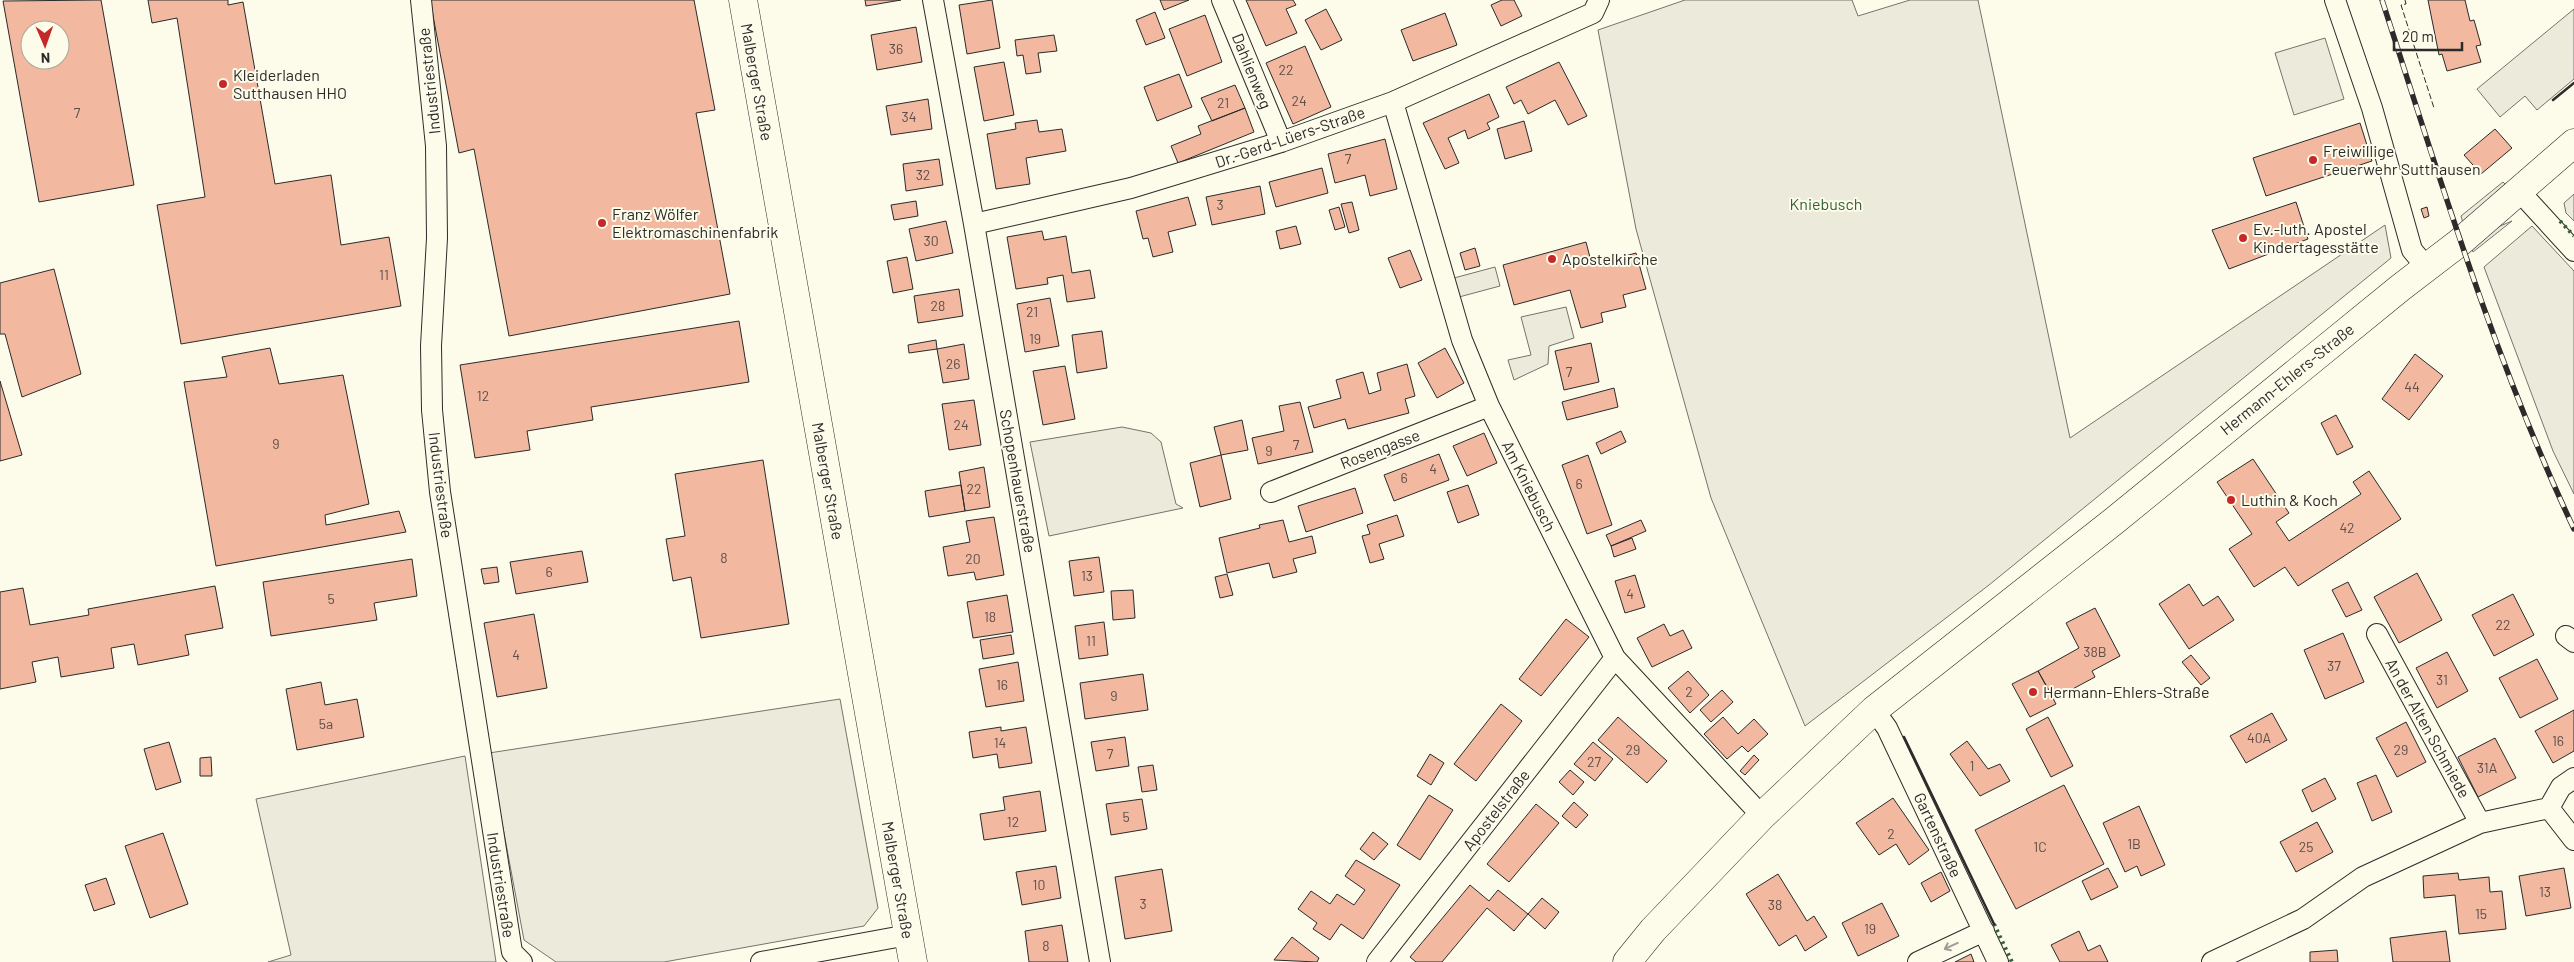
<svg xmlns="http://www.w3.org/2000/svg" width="2574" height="962" font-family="Barlow,sans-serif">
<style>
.green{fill:#ecebdb;stroke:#74746e}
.parking{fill:#eceadb;stroke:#74746e}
.building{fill:#f2b8a0;stroke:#2b2b2b;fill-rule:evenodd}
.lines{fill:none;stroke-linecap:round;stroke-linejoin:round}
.street-casing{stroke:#2b2b2b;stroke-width:22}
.secondary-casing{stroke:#2b2b2b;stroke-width:29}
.street{stroke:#fdfbea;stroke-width:20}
.secondary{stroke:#fdfbea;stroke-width:28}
.rail-casing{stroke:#2b2b2b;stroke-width:5.5}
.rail{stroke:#fdfbea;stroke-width:4;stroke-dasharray:11;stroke-linecap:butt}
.hedge{stroke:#34623c;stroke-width:4;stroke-dasharray:2.5 4;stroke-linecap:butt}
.fence{stroke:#2b2b2b;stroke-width:1;stroke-dasharray:6 2.5;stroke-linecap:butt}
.wall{stroke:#2b2b2b;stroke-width:2.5}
.oneway{stroke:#9e9d94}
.poi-dot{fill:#c62828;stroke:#fdfbea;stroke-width:2}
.labels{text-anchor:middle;stroke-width:4;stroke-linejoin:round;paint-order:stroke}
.number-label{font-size:14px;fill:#5d4e48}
.street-label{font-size:16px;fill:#2b2b2b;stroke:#fdfbea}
.poi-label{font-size:16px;fill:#2b2b2b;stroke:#fdfbea;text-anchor:start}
.park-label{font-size:16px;fill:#34623c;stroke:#fdfbea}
</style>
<rect width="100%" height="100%" fill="#fdfbea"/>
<path class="green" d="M1685 0H1852L1858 16 1910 0H1978L2070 438 2385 225 2391 258 1989 585 1805 726 1711 498 1636 229 1598 30Z
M2503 182 2505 184 2463 223 2461 216Z
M2574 194V221L2566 213 2564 203Z
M2512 221 2473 252 2471 246 2500 226Z
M2532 226 2574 271V494L2553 451 2484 267Z
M1495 267 1500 286 1459 297 1454 278Z
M1566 307 1574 338 1549 346 1548 364 1514 380 1508 360 1531 355 1521 317Z
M1122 427 1151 433 1161 442 1176 504 1183 508 1049 536 1030 442Z
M840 699 878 908 864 926 664 962H556L524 940 489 753Z
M465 756 496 962H268L291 955 256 799Z"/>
<path class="parking" d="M2574 9V79L2537 110 2525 96 2500 117 2477 89Z
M2325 38 2344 99 2294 115 2275 53Z"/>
<path class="building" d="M101 0 134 185 39 202 3 1ZM30 30H60V60H30Z
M148 0H228V5L243 2 275 184 331 175 341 245 389 237 401 306 181 344 157 205 205 197 177 18 152 23Z
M430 0H694L715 110 696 113 730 294 509 336 474 149 459 153Z
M865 0H901L866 6Z
M992 0 1000 48 967 54 959 5Z
M1160 0H1189L1164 10Z
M1246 0H1293L1296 5 1286 9 1297 33 1266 46Z
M1502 0H1514L1522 16 1501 26 1491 5Z
M2428 0H2465L2470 21 2474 20 2481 45 2476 46 2481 62 2447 71 2442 54 2439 55Z
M1326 9 1342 40 1321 50 1305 20Z
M1155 12 1165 38 1146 45 1136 20Z
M1445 13 1457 45 1413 61 1401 30Z
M1205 15 1222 62 1187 76 1169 29Z
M916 27 922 62 877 70 871 35Z
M1054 35 1057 51 1038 53 1041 72 1026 74 1023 55 1017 56 1015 40Z
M1305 46 1331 107 1293 124 1266 63Z
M1004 62 1014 115 984 121 974 67Z
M1559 62 1587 116 1568 125 1555 100 1528 114 1521 100 1514 104 1506 87Z
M1179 74 1192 107 1157 121 1144 87Z
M1235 85 1245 108 1212 121 1201 98Z
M1489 94 1499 117 1487 123 1490 129 1468 139 1465 130 1448 138 1459 163 1445 169 1423 123Z
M928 99 932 129 891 135 886 106Z
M1245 108 1254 132 1178 163 1171 146 1201 134 1198 126Z
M1037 120 1039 132 1062 129 1066 151 1026 158 1030 184 996 189 987 134 1016 129 1015 123Z
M1524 121 1532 151 1505 159 1497 129Z
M2360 123 2372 161 2266 196 2253 158Z
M2495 129 2512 148 2481 174 2464 155Z
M1385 139 1397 189 1370 196 1365 175 1335 183 1328 154Z
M939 159 943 185 906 191 903 164Z
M1322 168 1328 193 1276 207 1269 182Z
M1260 186 1265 214 1212 225 1206 197Z
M1188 197 1196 225 1168 232 1173 252 1153 257 1148 238 1143 239 1136 211Z
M916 201 918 216 894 220 891 205Z
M1352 202 1359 230 1349 233 1341 204Z
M2296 202 2308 239 2229 269 2212 230Z
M1339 207 1345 227 1335 230 1329 210Z
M2427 207 2429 216 2424 218 2421 209Z
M946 221 953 253 916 261 909 229Z
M1296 226 1301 244 1280 249 1276 231Z
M1042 231 1044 240 1066 236 1072 273 1090 270 1095 298 1067 302 1063 275 1047 278 1048 284 1016 289 1007 237Z
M1586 242 1592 265 1636 253 1646 289 1623 295 1626 307 1601 313 1603 322 1581 328 1570 290 1514 305 1503 265Z
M1475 248 1480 266 1465 270 1460 253Z
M1410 250 1422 280 1400 288 1388 258Z
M907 257 913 289 893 293 887 261Z
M54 269 81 374 22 397 5 334H0V283Z
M959 289 963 316 918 323 914 296Z
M1050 298 1059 346 1025 352 1017 304Z
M739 321 749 382 591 407 593 420 527 431 530 450 475 458 460 365Z
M1102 331 1107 368 1077 373 1072 335Z
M936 340 937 349 909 353 908 345Z
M1591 343 1599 382 1564 390 1555 351Z
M964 344 969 379 943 383 937 349Z
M270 348 279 384 343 375 369 504 325 515 326 525 399 511 406 532 216 566 184 382 227 377 222 357Z
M1445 348 1464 383 1437 398 1418 363Z
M2415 354 2443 376 2409 420 2382 399Z
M1407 364 1415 396 1405 399 1409 413 1348 429 1345 419 1314 428 1308 407 1341 398 1336 380 1363 372 1369 394 1381 390 1377 373Z
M1065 366 1075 419 1043 425 1033 371Z
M0 381 22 455 0 461Z
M1614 388 1618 407 1567 420 1562 402Z
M974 400 981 445 949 450 942 404Z
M1300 402 1313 452 1258 464 1252 438 1284 431 1279 406Z
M2336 415 2353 447 2337 455 2321 423Z
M1242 420 1248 450 1221 455 1214 427Z
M1621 431 1626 442 1601 454 1596 443Z
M1484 433 1497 463 1467 476 1453 446Z
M1439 454 1449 480 1394 501 1384 475Z
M1221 455 1231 499 1200 507 1190 463Z
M1588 455 1612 525 1587 534 1562 465Z
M2253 459 2289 513 2276 522 2289 541 2361 494 2353 482 2369 471 2401 519 2298 586 2285 567 2254 587 2229 549 2252 534 2217 482Z
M763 460 789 624 701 638 691 577 673 581 666 539 685 536 675 474Z
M984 467 990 507 965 511 959 472Z
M961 485 965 511 929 517 925 491Z
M1468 485 1479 515 1458 523 1447 492Z
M1355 488 1363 513 1306 532 1298 506Z
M1397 515 1404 536 1379 544 1384 559 1370 563 1362 536 1370 534 1367 525Z
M994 517 1004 575 976 580 974 572 948 576 943 547 970 542 966 521Z
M1283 520 1289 542 1312 536 1316 553 1293 559 1297 572 1273 578 1269 563 1227 573 1219 538 1260 528 1259 525Z
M1641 520 1646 531 1611 546 1606 535Z
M1632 538 1636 549 1614 557 1611 546Z
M582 551 588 582 516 594 510 562Z
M1099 557 1104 592 1074 596 1069 561Z
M412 559 417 596 374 603 377 620 271 636 263 582Z
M497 567 499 582 484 584 481 569Z
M2417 573 2442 620 2399 643 2374 597Z
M1227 574 1233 595 1220 598 1215 577Z
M1635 575 1645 607 1625 613 1615 581Z
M2348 582 2362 610 2346 617 2332 590Z
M2189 584 2203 606 2218 596 2234 620 2189 649 2159 604Z
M215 586 223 628 185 635 189 655 138 665 134 644 111 648 114 668 61 677 58 657 32 662 36 682 0 689V592L23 588 30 625 89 615 88 609Z
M1133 590 1135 618 1113 620 1111 591Z
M2513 594 2534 635 2494 656 2472 615Z
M1007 595 1013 632 973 638 967 602Z
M2095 608 2120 656 2092 671 2095 677 2054 699 2038 671 2079 648 2066 623Z
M534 614 547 688 497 697 484 623Z
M1566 619 1589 637 1541 696 1519 679Z
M1104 622 1108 655 1079 659 1075 626Z
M1664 624 1670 636 1683 630 1692 648 1652 667 1637 638Z
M2343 633 2364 682 2325 699 2304 650Z
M1011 635 1014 654 983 659 980 640Z
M2447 652 2468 691 2437 708 2416 668Z
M2191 655 2210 678 2201 685 2182 662Z
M2537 659 2558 699 2520 718 2499 678Z
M1018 662 1024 701 986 707 979 669Z
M1688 671 1709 695 1690 713 1668 688Z
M2038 671 2056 704 2030 717 2012 684Z
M1143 674 1148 710 1085 719 1080 683Z
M321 682 325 705 357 699 364 737 297 750 286 689Z
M1722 690 1733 702 1711 722 1700 710Z
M1501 704 1522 721 1476 781 1454 764Z
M2574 710V751L2553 763 2535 731Z
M2272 713 2287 740 2246 763 2230 736Z
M1618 717 1667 761 1647 783 1598 740Z
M1723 717 1738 734 1754 719 1768 734 1748 752 1742 746 1727 759 1704 734Z
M2048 717 2073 766 2051 777 2026 729Z
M2406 722 2426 762 2397 777 2376 738Z
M1001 727V731L1026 727 1032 763 999 768 997 754 973 758 969 732Z
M1125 737 1129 766 1096 771 1091 742Z
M2495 738 2516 778 2478 797 2458 757Z
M1967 741 1988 769 2000 764 2010 781 1980 796 1950 754Z
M169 742 181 782 156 790 144 749Z
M1593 742 1613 759 1595 781 1574 764Z
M1430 754 1444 763 1431 785 1417 776Z
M1754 755 1759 760 1745 775 1740 771Z
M211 757 212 776H200V758Z
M1153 765 1157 790 1142 792 1138 767Z
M1570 770 1584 782 1573 795 1559 782Z
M2376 775 2392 812 2372 821 2357 783Z
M2325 778 2336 799 2312 812 2302 790Z
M2064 785 2104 864 2016 909 1975 830Z
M1040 791 1046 831 984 840 980 814 1005 810 1003 797Z
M1429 795 1453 810 1420 860 1397 845Z
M1893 798 1929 850 1909 865 1896 844 1879 855 1856 823Z
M1142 799 1147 829 1111 835 1106 804Z
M1574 802 1588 815 1576 828 1562 816Z
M1536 804 1559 823 1509 882 1487 864Z
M2139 806 2165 865 2141 876 2137 866 2125 872 2103 823Z
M2317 822 2333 852 2296 872 2280 842Z
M1373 832 1388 844 1374 860 1360 849Z
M163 833 188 904 150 918 125 846Z
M1356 860 1400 885 1363 939 1341 924 1330 940 1313 929 1317 923 1298 909 1311 891 1330 904 1337 894 1354 905 1365 890 1345 876Z
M1056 866 1061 898 1022 905 1016 872Z
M2108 868 2118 887 2091 900 2082 881Z
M2564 868 2571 908 2526 916 2519 876Z
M1162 869 1172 931 1125 939 1115 877Z
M1941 872 1950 891 1931 902 1921 883Z
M2458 873 2459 880 2489 877 2490 892 2502 891 2506 929 2459 934 2455 895 2424 898 2423 876Z
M1778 874 1807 921 1814 916 1827 937 1805 951 1796 935 1779 946 1746 894Z
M106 878 115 904 94 911 85 885Z
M1470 885 1489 901 1498 890 1528 914 1514 931 1487 908 1442 962H1416L1410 957Z
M1542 898 1559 912 1545 929 1528 914Z
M1882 903 1899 936 1858 956 1842 923Z
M1062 925 1068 962H1029L1025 931Z
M2079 931 2088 951 2100 945 2108 962H2060L2051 945Z
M2446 931 2450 962H2393L2390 938Z
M1292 937 1319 958 1317 962 1274 960Z
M2337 950 2338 962H2310V952Z
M1971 954 1974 962H1955Z"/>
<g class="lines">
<g class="street-casing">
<path id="street" d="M421 0 436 146 437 238 431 346 432 410 440 492 512 952 522 962
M933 0 974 224 1100 962
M1222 0 1281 142
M2335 0 2372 108 2412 250 2427 268
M1393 102 1462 340 1489 406 1615 658 1762 816
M2520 192 2574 251
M974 224 1131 188 1281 142 1393 102 1593 13 1599 0
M1271 492 1489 406
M2377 634 2480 823
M2566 636 2574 642
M1874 710 1887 728 1998 962
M2549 808 2561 787 2574 778
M761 962 908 935
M1377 962 1615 658
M1918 962 1984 931
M2212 962 2303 919 2363 877 2480 823 2549 808 2574 840"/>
</g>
<g class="secondary-casing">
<path id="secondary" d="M743 0 913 962
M1627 962 1653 930 1762 816 1874 710 2114 521 2400 288 2460 242 2574 143"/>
</g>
<use href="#street" class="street"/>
<use href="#secondary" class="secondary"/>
<g class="rail-casing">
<path id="rail" d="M2382 0C2440 179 2494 359 2574 529"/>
</g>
<use href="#rail" class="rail"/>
<path class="hedge" d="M2560 221 2574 236
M1994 924 2012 962"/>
<path class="fence" d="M2405 0 2406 4 2401 5 2434 108"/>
<path class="wall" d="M2553 100 2574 83
M1904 737 1994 924"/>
</g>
<defs><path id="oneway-shaft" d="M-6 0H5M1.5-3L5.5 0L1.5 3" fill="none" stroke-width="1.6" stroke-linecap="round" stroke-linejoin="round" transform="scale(1.25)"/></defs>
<use class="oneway" href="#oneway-shaft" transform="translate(1951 946) rotate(155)"/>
<g class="poi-dot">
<circle cx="223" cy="84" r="5"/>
<circle cx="2313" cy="160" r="5"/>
<circle cx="602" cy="223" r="5"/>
<circle cx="2243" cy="238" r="5"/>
<circle cx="1552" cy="259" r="5"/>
<circle cx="2231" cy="500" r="5"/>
<circle cx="2033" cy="692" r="5"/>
</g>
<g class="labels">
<g class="number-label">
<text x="896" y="54">36</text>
<text x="1286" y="75">22</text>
<text x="1299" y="106">24</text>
<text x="1223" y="108">21</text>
<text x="77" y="118">7</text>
<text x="909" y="122">34</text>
<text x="1348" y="164">7</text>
<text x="923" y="180">32</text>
<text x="1220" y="210">3</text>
<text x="931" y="246">30</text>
<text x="384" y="280">11</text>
<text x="938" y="311">28</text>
<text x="1032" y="317">21</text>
<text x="1035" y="344">19</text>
<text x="953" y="369">26</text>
<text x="1569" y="377">7</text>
<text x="2412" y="392">44</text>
<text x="483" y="401">12</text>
<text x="961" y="430">24</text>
<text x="276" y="449">9</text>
<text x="1296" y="450">7</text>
<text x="1269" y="456">9</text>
<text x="1433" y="474">4</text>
<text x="1404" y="483">6</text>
<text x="1579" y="489">6</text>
<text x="974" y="494">22</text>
<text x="2347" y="533">42</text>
<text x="724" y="563">8</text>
<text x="973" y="564">20</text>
<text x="549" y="577">6</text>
<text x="1087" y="581">13</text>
<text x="1630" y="599">4</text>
<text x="331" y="604">5</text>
<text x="990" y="622">18</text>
<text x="2503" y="630">22</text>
<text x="1091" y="646">11</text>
<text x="2095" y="657">38B</text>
<text x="516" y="660">4</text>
<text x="2334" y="671">37</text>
<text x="2442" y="685">31</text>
<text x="1002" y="690">16</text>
<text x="1689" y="697">2</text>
<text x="1114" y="701">9</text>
<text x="326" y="729">5a</text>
<text x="2259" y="743">40A</text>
<text x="2558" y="746">16</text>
<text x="1000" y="748">14</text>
<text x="1633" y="755">29</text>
<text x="2401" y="755">29</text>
<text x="1110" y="759">7</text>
<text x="1594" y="767">27</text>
<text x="1972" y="771">1</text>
<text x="2487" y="773">31A</text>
<text x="1126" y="822">5</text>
<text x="1013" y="827">12</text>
<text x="1891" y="839">2</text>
<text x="2134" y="849">1B</text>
<text x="2040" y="852">1C</text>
<text x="2306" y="852">25</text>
<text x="1039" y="890">10</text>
<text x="2545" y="897">13</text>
<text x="1143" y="909">3</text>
<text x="1775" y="910">38</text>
<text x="2481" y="919">15</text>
<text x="1870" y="934">19</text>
<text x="1046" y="951">8</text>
</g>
<g class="street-label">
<text transform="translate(1252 71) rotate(68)" y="6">Dahlienweg</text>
<text transform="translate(429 81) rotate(-96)" y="6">Industriestraße</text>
<text transform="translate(757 82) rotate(80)" y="6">Malberger Straße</text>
<text transform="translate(1290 137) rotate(-19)" y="6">Dr.-Gerd-Lüers-Straße</text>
<text transform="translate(2287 379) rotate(-39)" y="6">Hermann-Ehlers-Straße</text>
<text transform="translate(1380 449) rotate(-21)" y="6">Rosengasse</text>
<text transform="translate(828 481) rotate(80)" y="6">Malberger Straße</text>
<text transform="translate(1018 481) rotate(80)" y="6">Schopenhauerstraße</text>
<text transform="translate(441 485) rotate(83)" y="6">Industriestraße</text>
<text transform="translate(1529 486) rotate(63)" y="6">Am Kniebusch</text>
<text transform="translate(2428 728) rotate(61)" y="6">An der Alten Schmiede</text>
<text transform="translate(1496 810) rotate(-52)" y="6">Apostelstraße</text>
<text transform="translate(1938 835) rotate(65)" y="6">Gartenstraße</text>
<text transform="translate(898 880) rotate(80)" y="6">Malberger Straße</text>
<text transform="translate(501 885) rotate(81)" y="6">Industriestraße</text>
</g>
<g class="poi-label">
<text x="233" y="81">Kleiderladen<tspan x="233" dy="18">Sutthausen HHO</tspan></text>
<text x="2323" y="157">Freiwillige<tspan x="2323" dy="18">Feuerwehr Sutthausen</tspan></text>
<text x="612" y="220">Franz Wölfer<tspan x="612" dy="18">Elektromaschinenfabrik</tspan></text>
<text x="2253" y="235">Ev.-luth. Apostel<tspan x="2253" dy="18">Kindertagesstätte</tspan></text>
<text x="1562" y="265">Apostelkirche</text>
<text x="2241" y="506">Luthin &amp; Koch</text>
<text x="2043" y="698">Hermann-Ehlers-Straße</text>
</g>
<g class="park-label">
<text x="1826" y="210">Kniebusch</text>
</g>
</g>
<g transform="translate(45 45) rotate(178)"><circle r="24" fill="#fdfbea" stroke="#a9a89e"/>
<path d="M0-4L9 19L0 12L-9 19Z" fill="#c62828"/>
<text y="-8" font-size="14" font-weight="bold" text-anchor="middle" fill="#2b2b2b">N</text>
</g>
<path d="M2394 42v8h68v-8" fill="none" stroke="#2b2b2b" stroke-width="2.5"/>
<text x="2402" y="42" font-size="15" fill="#2b2b2b" stroke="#fdfbea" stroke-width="4" paint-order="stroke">20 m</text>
</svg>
